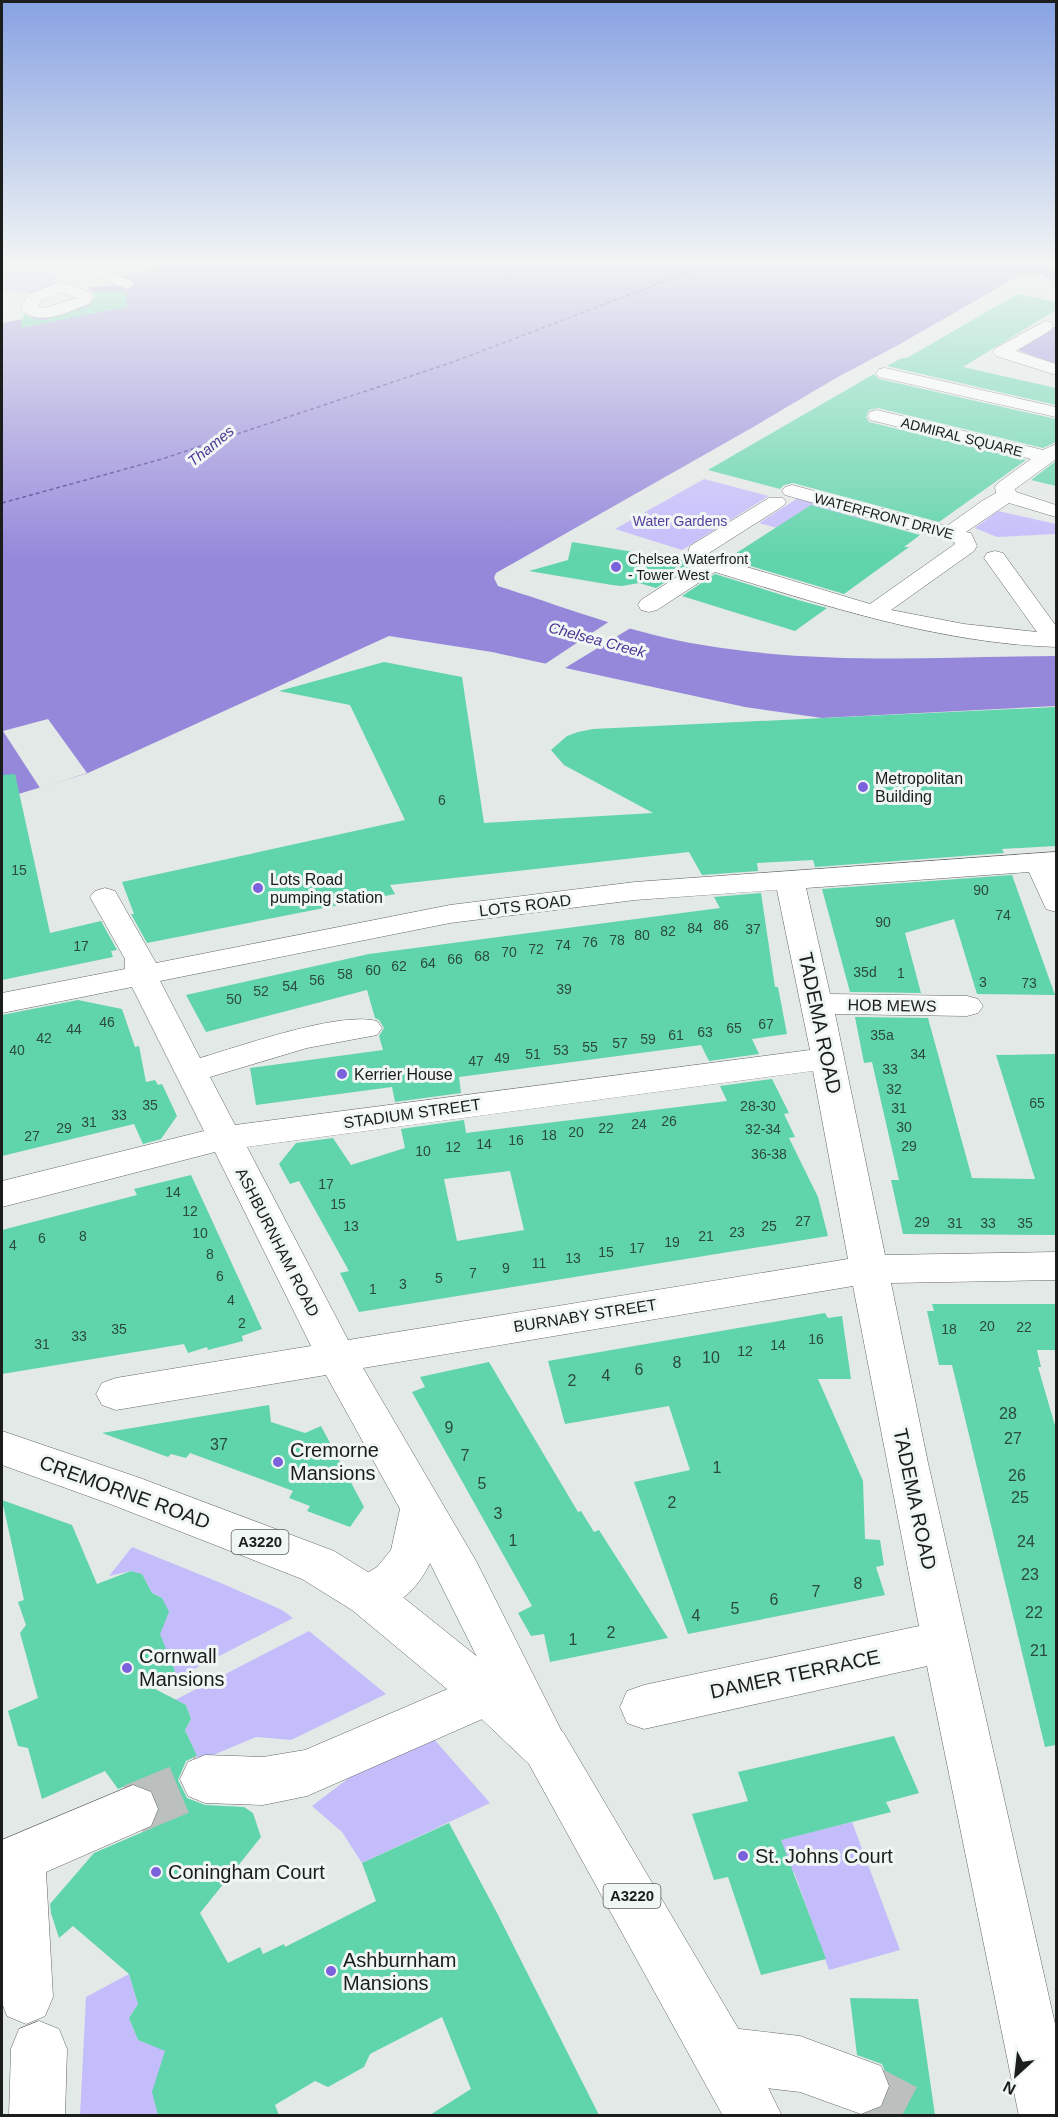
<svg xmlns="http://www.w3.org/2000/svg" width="1058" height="2117" font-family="Helvetica,sans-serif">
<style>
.green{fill:#c4bdfb}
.water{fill:#9588db}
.pier{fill:#e3e9e6}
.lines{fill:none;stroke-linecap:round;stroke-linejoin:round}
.ferry{stroke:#4d3596;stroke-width:1.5;stroke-dasharray:4 3;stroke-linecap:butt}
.building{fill:#60d4aa;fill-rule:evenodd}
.minor-tunnel{stroke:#bbc0be;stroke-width:50;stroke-dasharray:50 25;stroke-linecap:butt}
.minor-casing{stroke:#626765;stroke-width:1}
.highway-casing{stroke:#626765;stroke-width:1}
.minor{fill:#fff;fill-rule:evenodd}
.highway{fill:#fff;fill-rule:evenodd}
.poi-dot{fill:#7c61dc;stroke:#f0f6f4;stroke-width:2}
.labels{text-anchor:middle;stroke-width:6;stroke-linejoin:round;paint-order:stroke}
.far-street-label{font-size:14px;fill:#1a1d1c;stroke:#f0f6f4}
.far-park-label{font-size:14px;fill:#553d9f;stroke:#f0f6f4}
.far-poi-label{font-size:14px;fill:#1a1d1c;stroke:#f0f6f4;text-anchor:start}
.number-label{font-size:14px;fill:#2c4b40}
.far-water-label{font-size:15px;font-style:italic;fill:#4d3596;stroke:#f0f6f4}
.shield{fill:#f0f6f4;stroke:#5a5e5d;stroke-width:1.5}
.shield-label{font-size:15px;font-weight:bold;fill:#1a1d1c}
.poi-label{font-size:16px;fill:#1a1d1c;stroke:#f0f6f4;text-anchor:start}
.street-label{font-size:16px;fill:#1a1d1c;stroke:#f0f6f4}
.near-number-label{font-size:16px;fill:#2c4b40}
.near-street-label{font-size:20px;fill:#1a1d1c;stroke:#f0f6f4}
.near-poi-label{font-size:20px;fill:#1a1d1c;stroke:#f0f6f4;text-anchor:start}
</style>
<rect width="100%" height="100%" fill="#e3e9e6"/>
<path class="green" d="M43 272 58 278C44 298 23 291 2 291V274Z
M704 479 769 496 682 550 615 529Z
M798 498 867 517 830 543 759 523Z
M998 511 1056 524V534L997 537 975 528Z
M132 1547 221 1583 282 1610 293 1618 169 1682 156 1624 168 1613 162 1598 152 1593 142 1574 131 1571 109 1576Z
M309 1631 386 1694 291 1740 256 1737 199 1761 185 1730 191 1719 186 1705 175 1700Z
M433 1738 490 1803 362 1863 342 1832 312 1806 354 1774Z
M852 1822 900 1950 829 1970 794 1872 787 1873 775 1841Z
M129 1974 138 2004 129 2018 138 2040 153 2046 182 2034 158 2113 162 2115 80 2116 86 1997Z"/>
<path class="water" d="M175 263H1048L1056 273V283L1042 275 1022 274 900 344 836 378 755 426 496 573 494 578 498 586C565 607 633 634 703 645 819 665 939 657 1056 656V706L822 718 745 707 492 652 389 636 88 773 2 799V323L73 310 90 303 96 298 94 293 88 288C105 285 119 286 135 282L120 277Z
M1056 326V364L1020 351 1018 349Z"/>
<path class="pier" d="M613 619 634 626 560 671 542 666Z
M48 719 87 773 40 788 3 731Z"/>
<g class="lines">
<path class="ferry" d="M2 503 162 459 453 362 689 272 726 263"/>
</g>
<path class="building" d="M92 292H126L127 307 20 328 24 314 35 319 45 320 90 306 95 297Z
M1017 294 1056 302V310L963 367 1056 388V405L887 366 900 359 909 357Z
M874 374 879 379 1056 419V442L1043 448 878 408 869 410 866 417 869 422 1026 460 939 522 793 483 784 485 780 489 708 470Z
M1056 461V486L1031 480Z
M811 505 920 535 904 547H909L844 594 727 559Z
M572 542 690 561 693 564 656 588 639 583 622 586 612 585 529 571 568 560Z
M715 574 798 600 827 608 795 631 682 596Z
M384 662 462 677 484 823 653 813 564 765 551 750 567 736 578 732 593 729 1056 707V846L1002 849 1004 853 815 867 813 860 757 863 758 871 702 875 689 852 390 885 395 894 147 943 131 914H134L122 882 405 820 350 705 279 691Z
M15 774 50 933 101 921 117 950 111 951 113 957 2 980V775Z
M1012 875 1055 995 977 994 954 919 905 933 921 993 850 992 822 889Z
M761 893 775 987H778L787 1034 752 1039 759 1054 709 1061 701 1045 459 1077 461 1093 395 1102 392 1087 256 1105 250 1068 383 1050 379 1036 384 1028 379 1020 375 1018 367 990 206 1032 186 995 369 954 720 908 714 897Z
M78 1000 122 1009 135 1047 139 1046 146 1082 155 1080 158 1085 162 1084 177 1116 161 1139 143 1144 134 1124 2 1156V1015Z
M855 1017 928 1018 972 1178 1035 1179 996 1055 1056 1054V1235L903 1234 891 1180H899L872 1062 864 1063Z
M772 1079 789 1113 784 1114 795 1137 789 1138 818 1197 828 1236 359 1312 340 1273 349 1271 299 1181 290 1184 279 1164 296 1143 333 1138 351 1165 405 1148 401 1129 464 1120 466 1133 727 1101 720 1086ZM510 1171 524 1230 457 1241 444 1179Z
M191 1175 262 1329 242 1336 243 1341 208 1350 207 1347 188 1353 184 1344 2 1374V1230L137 1195 134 1189Z
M932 1304H1056V1350H1037L1041 1367H1038L1056 1429V1745L1045 1747 952 1365H939L927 1311H934Z
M825 1313 828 1318 842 1316 851 1379H818L863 1481 865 1539 880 1540 884 1565 876 1567 885 1595 688 1634 634 1482 690 1470 669 1406 565 1424 548 1361Z
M489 1362 578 1512 581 1511 594 1532 599 1530 668 1638 550 1662 544 1634 531 1636 518 1613 532 1606 412 1392 425 1387 420 1377Z
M269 1405 271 1422 305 1433 321 1426 364 1507 350 1527 307 1511 310 1506 289 1498 293 1491 190 1453 186 1458 171 1454 168 1457 102 1433Z
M2 1500 72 1525 97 1584 131 1571 142 1574 152 1593 162 1598 169 1612 160 1634 175 1671 155 1689 186 1705 191 1719 185 1730 197 1756 186 1761 178 1780 187 1798 205 1805 244 1807 253 1813 261 1837 200 1913 228 1963 260 1947 263 1954 284 1944 285 1947 376 1901 362 1863 449 1823 496 1911 599 2115H430L471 2089 442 2017 370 2054 364 2067 328 2087 315 2081 275 2105 279 2115H158L152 2092 165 2051 138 2040 129 2018 138 2004 129 1974 73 1926 59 1938 51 1913 50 1904 94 1853 152 1828 160 1808 152 1790 134 1783 118 1789 105 1771 42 1799 28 1748 18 1746 8 1711 38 1698 20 1633 26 1625 18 1602 24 1600Z
M894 1736 919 1793 886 1802 891 1812 781 1840 826 1959 761 1975 728 1877 714 1880 692 1814 748 1801 738 1772Z
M850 1998 918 1999 935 2115H865L883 2107 891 2085 882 2064 857 2055Z"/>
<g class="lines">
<path class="minor-tunnel" d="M133 1809 205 1779
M861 2086 918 2116"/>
<g class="minor-casing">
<path id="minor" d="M20 263H84L132 281 135 284 127 289 122 287 64 265 58 268 2 273V265Z
M61 281 89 292 93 297 89 304C69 311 38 329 21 308L29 294ZM61 292 76 298 45 308 38 306 41 300Z
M1045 321 1051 322 1053 326 1051 330 1016 351 1056 364V375L996 356 993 352 996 348Z
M885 368 1056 407V417L879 377 876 373 879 369Z
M877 410 1043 450 1056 444V459L1015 489 1016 492 1056 505V517L1009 503 966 532 971 533 977 546 974 551 891 610 964 624 1037 632 984 558 987 553 995 551 1003 553 1056 626V647C938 643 827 606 715 572L657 610 649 612 641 610 638 605 641 600 697 564 687 556 690 546 769 498H783L786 502 783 506 709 553 720 559 870 604 955 544 954 542 785 495 782 491 785 487 792 485 947 526 982 501 996 493 995 487 998 483 1031 459 870 420 868 416 870 412Z
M1056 852V912L1046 909 1029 872 806 888 830 994 967 996 978 999 983 1006 978 1013 967 1016 835 1014 885 1255 1056 1252V1280L891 1283 928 1463 1056 2028V2116H1019L927 1666 644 1729 627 1723 620 1707 627 1691 644 1685 919 1626 853 1286 363 1368 476 1561 561 1730 554 1746 537 1753 520 1746 503 1710 307 1796 263 1805 205 1803 188 1796 180 1779 188 1762 205 1755 263 1757 305 1750 485 1673 430 1563C416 1592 398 1605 368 1616L352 1610 345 1596 352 1582 377 1567 391 1550 400 1509 326 1375 116 1410 102 1405 96 1394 102 1383 116 1378 311 1346 215 1152 2 1207V1181L204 1131 132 987 2 1013V993L125 969V959L90 897 95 891 105 888 115 891 156 963 450 905 635 882ZM777 890 810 1050 235 1125 210 1077 307 1048 377 1035 382 1028 377 1021C339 1011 241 1046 200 1058L160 981 450 923 635 900ZM813 1071 848 1259 348 1340 247 1147Z
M133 1785 151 1792 158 1809 151 1826 46 1872 53 1997 45 2016 26 2024 7 2016 2 2003V1840Z
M39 2021 59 2029 67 2049 65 2116H9L11 2049 19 2029Z
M722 2027 800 2036 881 2066 889 2086 881 2106 861 2114 800 2092 722 2083 702 2075 694 2055 702 2035Z"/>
</g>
<g class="highway-casing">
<path id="highway" d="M2 1431 140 1478 334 1551 384 1582 505 1679 563 1732 742 2035 782 2116H723L529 1764 471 1709 352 1610 302 1579 110 1504 2 1465Z"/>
</g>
<use href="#minor" class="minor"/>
<use href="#highway" class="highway"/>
</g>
<linearGradient id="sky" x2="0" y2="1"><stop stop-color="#87a2e3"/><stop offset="0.47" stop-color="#f2f5f4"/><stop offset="1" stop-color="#f2f5f4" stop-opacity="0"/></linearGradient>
<rect width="1058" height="559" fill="url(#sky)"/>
<g class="poi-dot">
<circle cx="616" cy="567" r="6"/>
<circle cx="863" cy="787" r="6"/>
<circle cx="258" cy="888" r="6"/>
<circle cx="342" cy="1074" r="6"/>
<circle cx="278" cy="1462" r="6"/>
<circle cx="127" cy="1668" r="6"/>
<circle cx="743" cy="1856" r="6"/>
<circle cx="156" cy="1872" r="6"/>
<circle cx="331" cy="1971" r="6"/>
</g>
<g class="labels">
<g class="far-street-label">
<text transform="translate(962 437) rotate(14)" y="5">ADMIRAL SQUARE</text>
<text transform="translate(884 516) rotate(15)" y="5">WATERFRONT DRIVE</text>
</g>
<g class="far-park-label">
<text x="680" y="526">Water Gardens</text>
</g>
<g class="far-poi-label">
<text x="628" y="564">Chelsea Waterfront<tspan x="628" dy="16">- Tower West</tspan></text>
</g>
<g class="number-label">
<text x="442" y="805">6</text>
<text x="19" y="875">15</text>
<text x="981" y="895">90</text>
<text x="1003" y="920">74</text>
<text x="883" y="927">90</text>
<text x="721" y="930">86</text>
<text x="695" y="933">84</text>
<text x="753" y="934">37</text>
<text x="668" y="936">82</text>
<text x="642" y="940">80</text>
<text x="617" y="945">78</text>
<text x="590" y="947">76</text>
<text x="563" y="950">74</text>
<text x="81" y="951">17</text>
<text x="536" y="954">72</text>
<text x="509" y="957">70</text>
<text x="482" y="961">68</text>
<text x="455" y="964">66</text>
<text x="428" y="968">64</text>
<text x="399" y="971">62</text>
<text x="373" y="975">60</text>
<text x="865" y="977">35d</text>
<text x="901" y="978">1</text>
<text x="345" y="979">58</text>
<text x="317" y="985">56</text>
<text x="983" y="987">3</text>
<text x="1029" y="988">73</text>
<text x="290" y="991">54</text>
<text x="564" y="994">39</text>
<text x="261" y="996">52</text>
<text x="234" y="1004">50</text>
<text x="107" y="1027">46</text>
<text x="766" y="1029">67</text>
<text x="734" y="1033">65</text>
<text x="74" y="1034">44</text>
<text x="705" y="1037">63</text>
<text x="676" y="1040">61</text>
<text x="882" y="1040">35a</text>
<text x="44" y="1043">42</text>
<text x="648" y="1044">59</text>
<text x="620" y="1048">57</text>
<text x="590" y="1052">55</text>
<text x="17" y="1055">40</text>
<text x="561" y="1055">53</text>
<text x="533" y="1059">51</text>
<text x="918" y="1059">34</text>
<text x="502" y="1063">49</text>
<text x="476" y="1066">47</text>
<text x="890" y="1074">33</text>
<text x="894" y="1094">32</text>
<text x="1037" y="1108">65</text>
<text x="150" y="1110">35</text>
<text x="758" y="1111">28-30</text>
<text x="899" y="1113">31</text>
<text x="119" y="1120">33</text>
<text x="669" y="1126">26</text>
<text x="89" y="1127">31</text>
<text x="639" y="1129">24</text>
<text x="904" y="1132">30</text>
<text x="64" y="1133">29</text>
<text x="606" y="1133">22</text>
<text x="763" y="1134">32-34</text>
<text x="576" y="1137">20</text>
<text x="549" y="1140">18</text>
<text x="32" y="1141">27</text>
<text x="516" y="1145">16</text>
<text x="484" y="1149">14</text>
<text x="909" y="1151">29</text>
<text x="453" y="1152">12</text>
<text x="423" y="1156">10</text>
<text x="769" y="1159">36-38</text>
<text x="326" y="1189">17</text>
<text x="173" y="1197">14</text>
<text x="338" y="1209">15</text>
<text x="190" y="1216">12</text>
<text x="803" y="1226">27</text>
<text x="922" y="1227">29</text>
<text x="955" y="1228">31</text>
<text x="988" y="1228">33</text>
<text x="1025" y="1228">35</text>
<text x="351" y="1231">13</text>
<text x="769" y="1231">25</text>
<text x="737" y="1237">23</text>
<text x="200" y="1238">10</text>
<text x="83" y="1241">8</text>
<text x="706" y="1241">21</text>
<text x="42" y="1243">6</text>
<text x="672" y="1247">19</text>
<text x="13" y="1250">4</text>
<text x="637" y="1253">17</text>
<text x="606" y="1257">15</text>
<text x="210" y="1259">8</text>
<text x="573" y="1263">13</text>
<text x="539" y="1268">11</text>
<text x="506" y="1273">9</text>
<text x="473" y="1278">7</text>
<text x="220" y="1281">6</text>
<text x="439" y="1283">5</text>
<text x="403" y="1289">3</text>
<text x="373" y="1294">1</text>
<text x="231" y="1305">4</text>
<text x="242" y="1328">2</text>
<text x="987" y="1331">20</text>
<text x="1024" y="1332">22</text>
<text x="119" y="1334">35</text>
<text x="949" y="1334">18</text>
<text x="79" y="1341">33</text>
<text x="816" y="1344">16</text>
<text x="42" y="1349">31</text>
<text x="778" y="1350">14</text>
<text x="745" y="1356">12</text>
</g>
<g class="far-water-label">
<text transform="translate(211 446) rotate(-39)" y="5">Thames</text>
<text transform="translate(597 640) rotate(15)" y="5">Chelsea Creek</text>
</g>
<g class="shield">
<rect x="231.5" y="1530" width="57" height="24" rx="4.5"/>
<rect x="603.5" y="1884" width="57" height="24" rx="4.5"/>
</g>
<g class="shield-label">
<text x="260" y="1547">A3220</text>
<text x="632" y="1901">A3220</text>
</g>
<g class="poi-label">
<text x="875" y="784">Metropolitan<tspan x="875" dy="18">Building</tspan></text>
<text x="270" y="885">Lots Road<tspan x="270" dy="18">pumping station</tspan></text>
<text x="354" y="1080">Kerrier House</text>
</g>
<g class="street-label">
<text transform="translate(525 905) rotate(-7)" y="6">LOTS ROAD</text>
<text transform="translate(892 1005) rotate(1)" y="6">HOB MEWS</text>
<text transform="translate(412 1113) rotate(-8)" y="6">STADIUM STREET</text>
<text transform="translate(278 1242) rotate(63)" y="6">ASHBURNHAM ROAD</text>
<text transform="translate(585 1315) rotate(-9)" y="6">BURNABY STREET</text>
</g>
<g class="near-number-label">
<text x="711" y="1363">10</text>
<text x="677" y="1368">8</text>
<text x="639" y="1375">6</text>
<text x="606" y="1381">4</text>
<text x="572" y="1386">2</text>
<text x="1008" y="1419">28</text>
<text x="449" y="1433">9</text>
<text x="1013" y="1444">27</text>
<text x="219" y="1450">37</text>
<text x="465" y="1461">7</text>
<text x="717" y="1473">1</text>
<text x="1017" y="1481">26</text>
<text x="482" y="1489">5</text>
<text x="1020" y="1503">25</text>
<text x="672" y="1508">2</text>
<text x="498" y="1519">3</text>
<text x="513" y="1546">1</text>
<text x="1026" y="1547">24</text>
<text x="1030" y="1580">23</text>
<text x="858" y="1589">8</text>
<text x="816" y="1597">7</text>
<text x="774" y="1605">6</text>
<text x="735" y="1614">5</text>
<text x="1034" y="1618">22</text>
<text x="696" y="1621">4</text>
<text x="611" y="1638">2</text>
<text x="573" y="1645">1</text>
<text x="1039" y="1656">21</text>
</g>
<g class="near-street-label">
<text transform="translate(820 1023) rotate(78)" y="7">TADEMA ROAD</text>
<text transform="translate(125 1492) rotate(20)" y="7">CREMORNE ROAD</text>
<text transform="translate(915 1499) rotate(78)" y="7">TADEMA ROAD</text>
<text transform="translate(795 1674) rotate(-12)" y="7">DAMER TERRACE</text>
</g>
<g class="near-poi-label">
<text x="290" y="1457">Cremorne<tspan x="290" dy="23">Mansions</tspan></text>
<text x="139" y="1663">Cornwall<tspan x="139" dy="23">Mansions</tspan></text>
<text x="755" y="1863">St. Johns Court</text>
<text x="168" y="1879">Coningham Court</text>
<text x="343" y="1967">Ashburnham<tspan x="343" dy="23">Mansions</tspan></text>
</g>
</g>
<rect width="1058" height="2117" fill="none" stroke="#1a1d1c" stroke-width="6"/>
<g transform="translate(1016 2075) rotate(207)" stroke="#f0f6f4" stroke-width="4.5" paint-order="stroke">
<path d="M0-4.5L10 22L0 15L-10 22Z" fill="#1a1d1c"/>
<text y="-9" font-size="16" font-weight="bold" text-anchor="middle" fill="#1a1d1c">N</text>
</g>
</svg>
